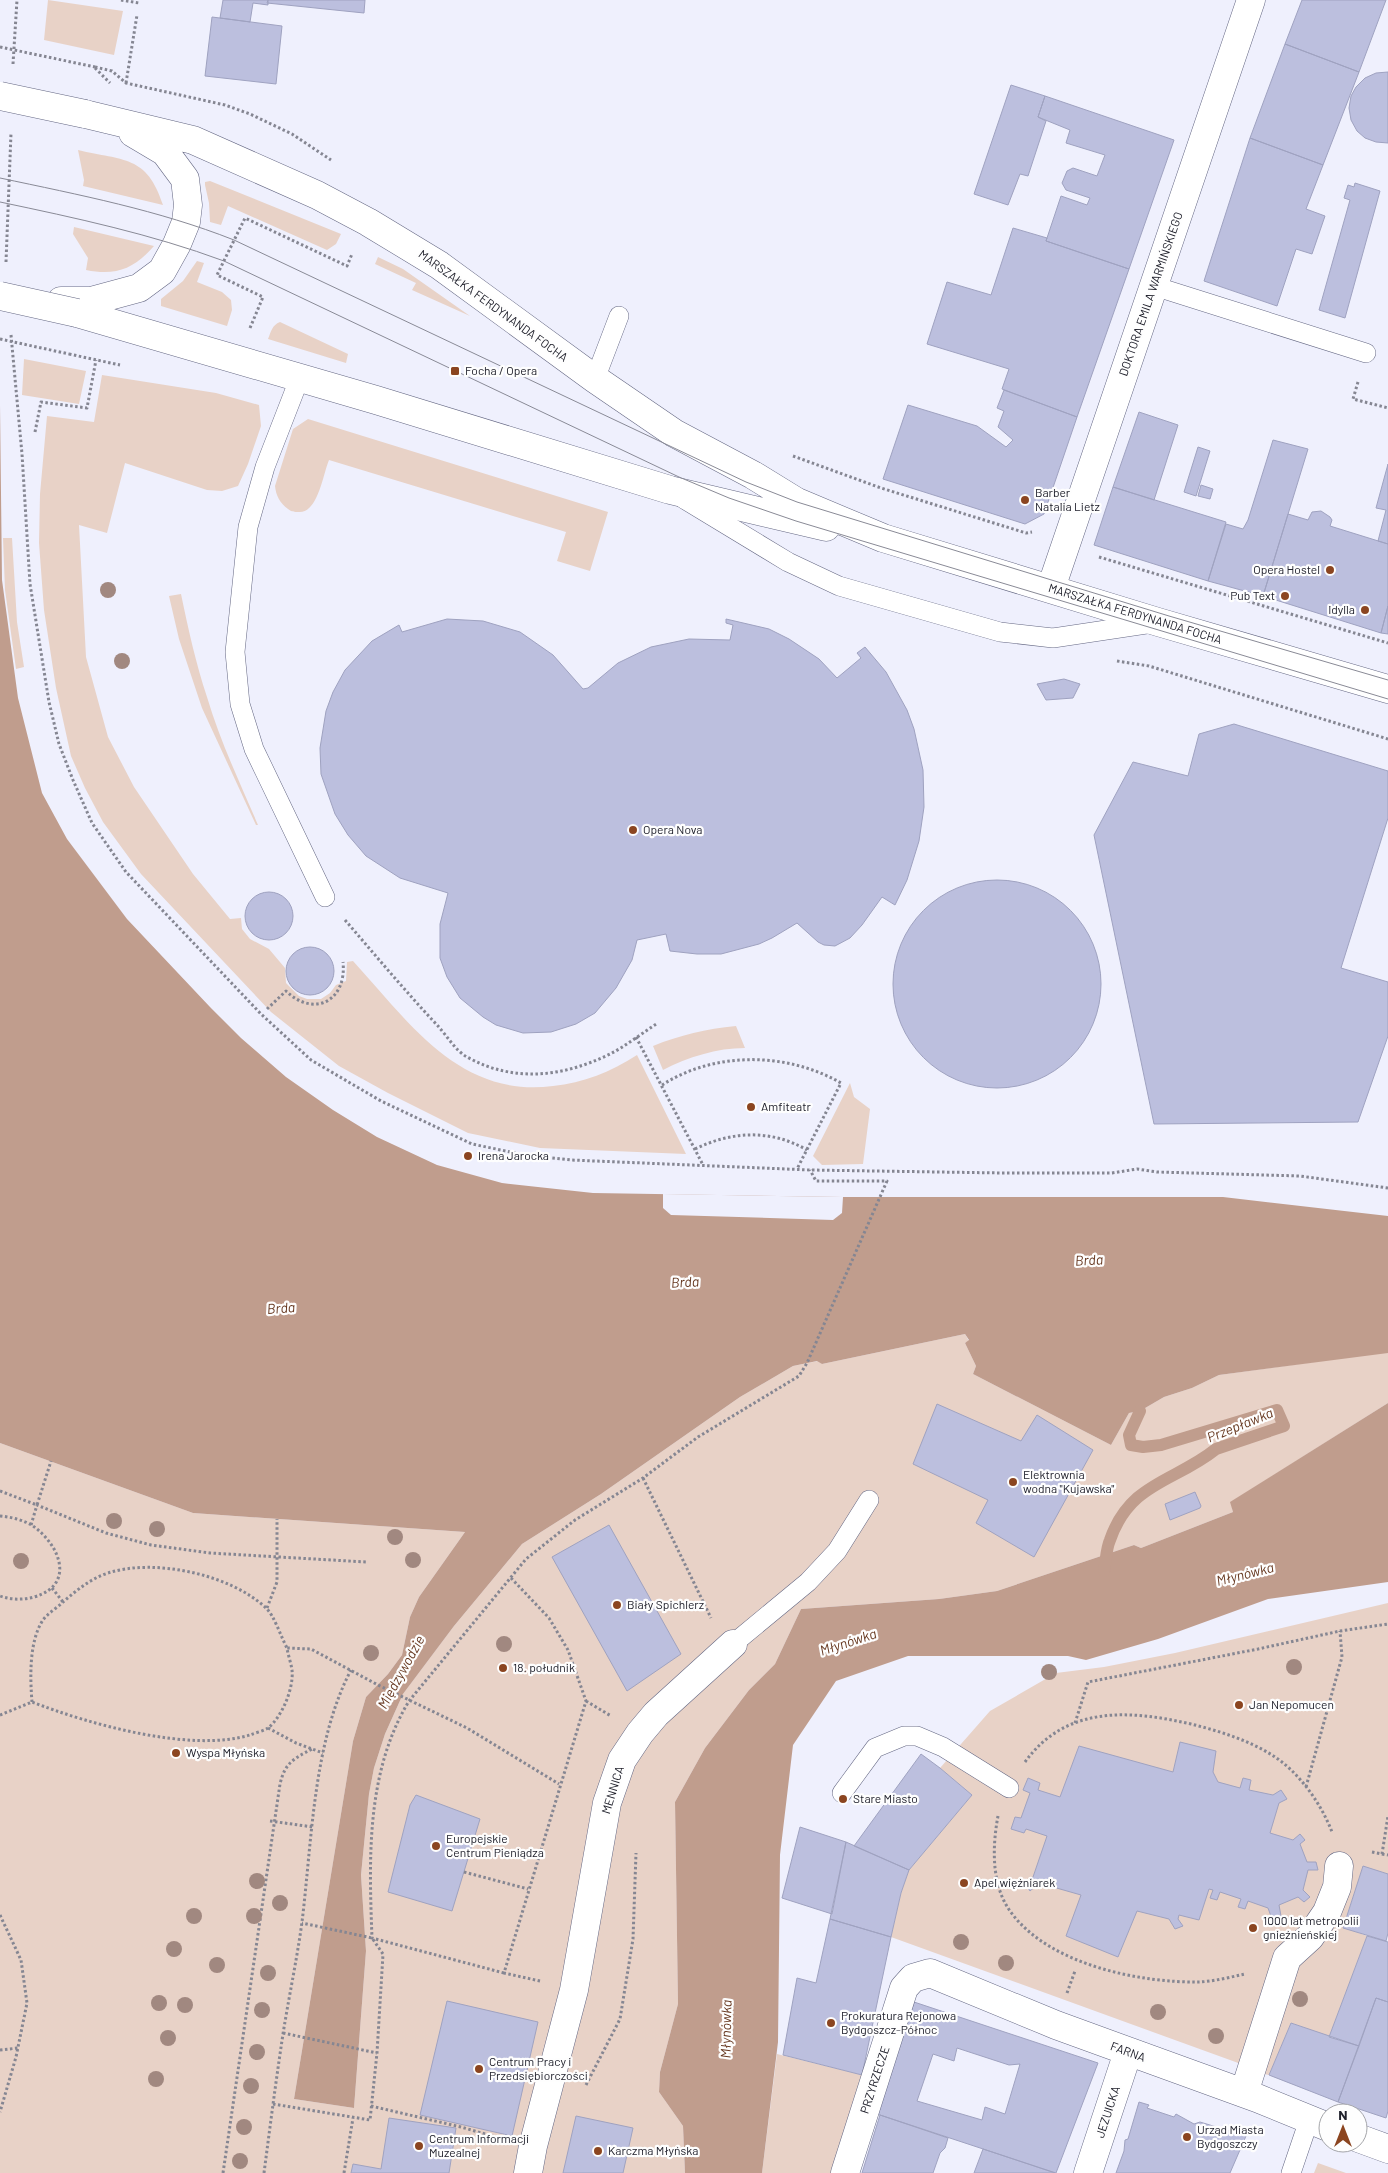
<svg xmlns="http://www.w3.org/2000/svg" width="1388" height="2173" font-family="Barlow,sans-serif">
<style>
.green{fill:#e8d2c7}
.water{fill:#c09d8d}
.pier{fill:#eff0fd}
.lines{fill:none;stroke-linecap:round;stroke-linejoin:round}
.stream{stroke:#c09d8d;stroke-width:12}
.building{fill:#bcbfde;stroke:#9fa2c0;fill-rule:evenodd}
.service-casing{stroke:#646783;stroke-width:20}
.minor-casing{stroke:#646783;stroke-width:29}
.tertiary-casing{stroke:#646783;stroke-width:29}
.path{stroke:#858692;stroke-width:3;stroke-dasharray:2.5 2.5;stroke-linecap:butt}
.service{stroke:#fff;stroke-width:19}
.minor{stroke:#fff;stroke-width:28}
.tertiary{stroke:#fff;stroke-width:28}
.tram{stroke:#898a96;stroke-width:1}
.tertiary-bridge-casing{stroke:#646783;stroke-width:29;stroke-linecap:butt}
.path-bridge{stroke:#858692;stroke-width:3;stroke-dasharray:2.5 2.5;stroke-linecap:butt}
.tertiary-bridge{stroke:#fff;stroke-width:28}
.tree{fill:#a18880}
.poi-dot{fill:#8b4520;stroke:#fefefe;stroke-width:2}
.labels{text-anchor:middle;stroke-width:4.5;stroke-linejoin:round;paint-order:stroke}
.street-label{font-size:12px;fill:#20212c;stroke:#fefefe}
.poi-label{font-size:12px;fill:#20212c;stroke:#fefefe;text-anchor:start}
.water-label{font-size:14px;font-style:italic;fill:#66371f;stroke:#fefefe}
</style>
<rect width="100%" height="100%" fill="#eff0fd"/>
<path class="green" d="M48 0 123 11 114 55 44 40Z
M78 150C124 161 147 155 163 205L83 186 84 180Z
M210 181 341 234 336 244 327 250 228 206 221 225 210 222 209 203 205 185V182Z
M74 227 154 246C134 269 116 276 86 270L88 258 73 234Z
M378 257 403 269 470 316 412 290 416 283 375 264Z
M197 261 204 263 197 282 222 292 231 300 232 310 227 326 161 306V299L183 281Z
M280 322 348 354 346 363 268 339C271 332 272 325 280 322Z
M24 359 86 371 79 404 22 395Z
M102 375 216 393 259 405 261 426 248 464 238 486 222 491 207 490 125 463 107 533 79 525 86 657 108 737 134 787 193 874 230 919 241 918 242 929 250 939 269 949 285 968 286 983 299 996 307 999H321L330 993 336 985 346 981 347 962 353 961C409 1022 459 1098 553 1086 583 1083 611 1072 637 1055L686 1154 540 1148 468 1133 388 1093 339 1066 271 1012 141 874 103 822 85 788 71 756 56 688 44 610 39 543 40 494 47 416 94 422Z
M308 419 608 512 590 571 557 561 566 532 329 460C323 474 318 513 299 512 294 512 292 512 288 509 280 503 276 496 275 486L293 429Z
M3 538H12L17 622 24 667 16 669 5 590Z
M181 594C188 628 196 664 207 697 220 741 240 783 258 825H256L202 708 179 639 169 596Z
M736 1026 745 1048C717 1048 688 1057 663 1070L653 1046C680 1035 706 1029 736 1026Z
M850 1083 854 1097 870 1109 863 1164 822 1165 813 1156Z
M965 1334 969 1341 965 1343 976 1366 973 1374 1111 1445 1129 1413 1140 1411 1164 1397 1192 1388 1219 1375 1386 1352 1388 1353V1403L1231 1502 1233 1512 1141 1548 1134 1545 997 1591 939 1599 801 1609 775 1664 749 1690 705 1748 675 1802 678 2004 660 2072 659 2092 683 2126 685 2173H0V1443L193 1513 465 1532 419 1597 410 1617 402 1655 388 1674 366 1697 353 1741 294 2099 354 2108 366 1951 361 1875 369 1794 374 1768 385 1734 403 1694 454 1626 522 1544 601 1494 740 1397 793 1366 818 1361 822 1364Z
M1388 1603V1874L1363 1867 1343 1927 1367 1936 1329 2037 1291 2023 1269 2075 1252 2072 1241 2064 891 1937 901 1893 909 1870 972 1795 940 1768 990 1711 1056 1673 1104 1667 1175 1653Z
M777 2054 862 2075 834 2173H762Z
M1318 2163 1346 2173H1314Z"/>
<path class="water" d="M0 405 2 580 18 698 42 793 67 839 127 919 210 1007 241 1038 286 1077 333 1110 377 1137 437 1165 502 1183 593 1193 843 1197H1223L1388 1216V1353L1219 1375 1192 1388 1164 1397 1140 1411 1129 1413 1111 1445 973 1374 976 1366 965 1343 969 1340 965 1334 822 1364 817 1361 793 1366 740 1397 601 1494 522 1544 454 1626 403 1694 385 1734 374 1768 369 1794 361 1875 366 1951 354 2108 294 2099 353 1741 366 1697 388 1674 402 1655 410 1617 419 1597 465 1532 193 1513 0 1443Z
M1388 1403V1582L1268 1599 1158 1639 1086 1660 1068 1656H908L836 1681 793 1745 780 1855 778 2042 762 2173H685L683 2126 659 2092 660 2072 678 2004 675 1802 705 1748 749 1690 775 1664 801 1609 939 1599 997 1591 1134 1545 1141 1548 1233 1512 1230 1502Z"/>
<path class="pier" d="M663 1194 843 1197 842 1213 833 1220 671 1215 663 1208Z"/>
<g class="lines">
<path class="stream" d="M1104 1571C1106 1561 1106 1549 1110 1540 1130 1482 1175 1482 1216 1449L1284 1426 1277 1410 1161 1445 1143 1447 1131 1445 1129 1435 1140 1411"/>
</g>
<path class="building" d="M223 0H268V5L253 3 250 22 220 18Z
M268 0H365L364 13 267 3Z
M1302 0H1386L1359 72 1285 44Z
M212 17 282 26 276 84 205 76Z
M1285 44 1359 72 1323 165 1250 138Z
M1388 72V143L1376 142 1365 138 1357 131 1351 120 1349 108 1351 96 1356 87 1365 78 1376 73Z
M1011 85 1045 96 1038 117 1046 121 1028 176 1020 174 1008 205 974 194Z
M1045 96 1174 140 1129 269 1046 241 1061 196 1087 205 1090 198 1066 190 1062 183 1067 171 1073 168 1097 176 1105 155 1066 143 1070 130 1038 117Z
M1250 138 1323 165 1306 209 1325 216 1312 254 1296 249 1277 306 1204 281Z
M1355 183 1380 191 1345 318 1319 310 1350 200 1344 198 1348 185 1354 187Z
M1013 228 1047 238 1046 241 1129 269 1077 417 1002 389 1009 369 927 344 947 282 991 295Z
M1004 390 1077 417 1044 514 1025 524 883 479 908 405 977 426 1006 447 1013 440 998 427 1004 411 997 408Z
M1139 412 1178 425 1154 500 1113 487Z
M1273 440 1308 449 1263 596 1208 581 1226 524 1243 529 1248 520Z
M1198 447 1210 451 1196 496 1184 492Z
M1388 464V544L1378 541 1386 510 1376 508Z
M1201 485 1213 489 1210 499 1198 496Z
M1113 487 1226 522 1208 581 1094 545Z
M1321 511 1330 517 1332 520 1330 526 1388 544V606L1381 633 1263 596 1288 514 1308 520 1312 512Z
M1388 606V634L1381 633Z
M447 619 483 621 520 632 553 655 583 689 588 688 618 663 651 647 689 639 730 640 733 625 726 623V619L769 629 789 639 819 659 837 678 861 658 857 653 865 647 886 672 907 710 914 729 923 770 924 807 919 841 907 880 895 905 882 897 862 925 850 938 835 946 824 945 818 942 797 923 772 938 759 944 721 954H697L670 951 666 934 637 940 632 960 616 988 595 1013 576 1024 551 1032 523 1033 496 1025 483 1017 460 998 447 977 440 958V924L448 893 400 878 366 856 348 835 335 814 321 774 320 748 326 711 333 692 345 670 372 641 399 625 402 632Z
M1064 679 1080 684 1073 698 1046 700 1037 684Z
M1234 724 1388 771V818L1341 968 1388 982V1036L1358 1122 1154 1124 1094 835 1133 762 1188 776 1199 734Z
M893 984a104 104 0 1 1 208 0a104 104 0 1 1-208 0Z
M245 916a24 24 0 1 1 48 0a24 24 0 1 1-48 0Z
M286 971a24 24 0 1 1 48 0a24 24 0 1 1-48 0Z
M937 1404 1021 1441 1037 1415 1093 1450 1034 1557 976 1523 988 1500 913 1464Z
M1195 1492 1201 1506 1200 1508 1170 1520 1165 1504Z
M609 1525 681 1654 627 1691 552 1557Z
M1180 1742 1216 1751 1213 1772 1218 1782 1240 1788 1243 1778 1251 1780 1249 1790 1273 1795 1281 1790 1287 1799 1279 1803 1270 1833 1293 1840 1300 1834 1305 1840 1300 1844 1307 1862H1316L1318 1870H1308L1303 1890 1310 1897 1304 1902 1298 1897 1279 1905 1281 1916 1272 1919 1268 1908 1248 1901 1245 1909 1238 1907 1241 1899 1220 1892 1217 1900 1210 1898 1213 1890 1209 1889 1199 1920 1179 1915 1178 1919 1183 1926 1175 1929 1169 1919 1137 1911 1118 1957 1066 1936 1081 1895 1039 1883 1030 1891 1025 1884 1033 1877 1047 1836 1026 1829 1024 1833 1011 1829 1015 1817 1021 1818 1030 1793 1023 1790 1028 1778 1040 1783 1038 1790 1060 1797 1079 1746 1173 1772Z
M921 1754 940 1768 972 1795 909 1870 854 1846Z
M416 1795 480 1819 452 1911 388 1892 410 1805Z
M800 1827 846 1842 832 1914 782 1898Z
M846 1842 909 1870 901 1893 891 1937 830 1919Z
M1363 1866 1388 1874V1933L1386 1941 1343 1928Z
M830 1919 891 1937 862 2075 783 2055 797 1978 816 1983Z
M1367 1936 1388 1942V2002L1376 1998 1359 2046 1329 2037Z
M1376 1998 1388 2002V2111L1386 2118 1338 2102Z
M447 2001 538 2022 512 2136 420 2115Z
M914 2002 1098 2063 1056 2173 877 2114ZM957 2048 1009 2065 1020 2064 1005 2114 985 2107 982 2120 917 2101 933 2054 954 2061Z
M1291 2023 1359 2046 1338 2102 1269 2075Z
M1139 2102 1149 2105 1147 2108 1174 2117 1176 2114 1194 2124 1200 2122 1246 2136 1230 2173H1116L1124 2151 1125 2140 1128 2139Z
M880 2115 948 2138 945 2148 940 2153 933 2173H862Z
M576 2116 633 2128 623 2173H563Z
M389 2118 456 2128 449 2173H351L353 2164 381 2169Z
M983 2149 1055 2173H974Z"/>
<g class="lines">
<g class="service-casing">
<path id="service" d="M1154 286 1366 353
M300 377 265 467 248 527 235 652 240 704 254 749 325 897
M595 379 619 316
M684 499 788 562 839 586 1000 632 1053 638 1153 623
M733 1644 808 1582 837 1551 869 1500
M842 1793 875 1748 904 1736H917L943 1747 1009 1788
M1291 2173 1309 2120"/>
</g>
<g class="minor-casing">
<path id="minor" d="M1051 588 1251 0
M1244 2093 1287 1958 1310 1937 1327 1912 1337 1887 1339 1866
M1358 2138 1388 2149
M528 2173 533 2146 574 1990 607 1803 622 1760 640 1733 656 1714 733 1644
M845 2173 904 1988 913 1978 930 1973 1056 2025 1257 2098 1328 2127
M1088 2173 1128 2052"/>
</g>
<g class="tertiary-casing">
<path id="tertiary" d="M85 114 193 140 317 195 368 222 439 265 595 379 674 433 753 475 797 502 883 538 1158 622 1388 689
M61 301H91L139 288 162 271 177 244 186 222 188 205 185 179 165 152 133 133
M77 313 376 400 670 490 826 527"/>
</g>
<path class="path" d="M121 0 139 3
M13 64 17 0
M95 67 112 71 126 83 225 105 250 114 292 134 331 160
M95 68 110 83
M126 83 137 15
M6 262 11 133
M250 328 263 297 217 275 245 218 347 266 352 254
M11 335 22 454 30 584 49 702 59 744 73 780 92 823 126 872 261 1014 311 1060 381 1101 472 1144 525 1155 571 1160 810 1170 1003 1173H1112L1137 1169 1157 1172 1300 1176 1388 1188
M69 354 120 365
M1358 382 1353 399 1388 408
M35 432 41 402 87 408 96 360
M793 456 881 488 1026 533 1032 532
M1099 557 1388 643
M1117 661 1149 666 1388 739
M345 920C376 956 406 992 438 1026 447 1036 456 1051 467 1057 514 1083 563 1077 610 1054 626 1046 642 1033 658 1023
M267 1009 286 991C314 1018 347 1001 343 962
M636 1037 703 1165
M662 1085C715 1051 787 1052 841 1083L797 1169
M695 1149C732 1131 771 1129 807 1150
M643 1478 711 1618
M0 1491 37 1505 51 1461
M0 1516C11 1517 24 1520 33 1526 60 1545 76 1585 34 1597 23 1600 11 1600 0 1596
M31 1525 37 1505 106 1533 151 1545 210 1553 366 1562
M511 1578 549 1618 568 1650 586 1701 504 1973 540 1981
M52 1588 63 1602
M267 1608 277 1582V1519
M586 1701 611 1716
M32 1702C30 1677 29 1641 43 1620 48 1613 57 1608 63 1602 77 1590 90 1579 108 1573 154 1558 230 1574 266 1608 274 1615 281 1637 287 1648
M0 1715 32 1702C89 1724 190 1753 250 1735 255 1733 263 1731 268 1728 282 1717 294 1688 292 1670 291 1663 288 1655 287 1648L311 1649 378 1685 467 1728 559 1784
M1075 1723 1088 1682 1258 1649 1340 1631 1388 1624
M268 1728 296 1743 323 1753
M1025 1762C1066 1705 1130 1710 1191 1724 1219 1731 1248 1740 1272 1755 1298 1771 1321 1803 1332 1832
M1306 1787 1342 1657 1340 1631
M998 1816C992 1848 991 1888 1013 1915 1052 1965 1140 1983 1200 1982 1215 1981 1231 1977 1245 1974
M270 1821 313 1827
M1372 1852 1382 1854 1388 1816
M1382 1854 1388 1855
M464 1872 528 1889
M0 1915 21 1960 27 2003 16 2057 0 2112
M504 1973 372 1938C369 1858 366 1772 409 1701L526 1559 575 1520 643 1478 698 1437 799 1376 807 1363 887 1181H816L810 1170
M1067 1993 1075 1971
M283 2033 377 2053
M0 2050 18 2048
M586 2085 620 2019 633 1939 636 1853
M273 2104 370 2120 377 2053 383 1954 372 1938 302 1923
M371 2106 461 2127 499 2138
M223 2173 280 1784C285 1763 293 1759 312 1749
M264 2173C270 2127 276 2080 283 2034 289 1996 297 1959 302 1922 312 1841 313 1742 351 1670
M344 2173 353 2118"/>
<use href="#service" class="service"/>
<use href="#minor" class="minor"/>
<use href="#tertiary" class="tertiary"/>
<path class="tram" d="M0 178C80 195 158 210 234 240L746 482 797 502 1169 616 1388 680
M0 202C76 218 151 234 224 261L679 477 729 498 796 521 1388 699"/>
<g class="tertiary-bridge-casing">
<path id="tertiary-bridge" d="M0 96 85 114
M0 296 77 313"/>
</g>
<path class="path-bridge" d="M0 47 95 67
M0 339 69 354"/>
<use href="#tertiary-bridge" class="tertiary-bridge"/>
</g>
<g class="tree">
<circle cx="108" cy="590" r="8"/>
<circle cx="122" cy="661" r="8"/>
<circle cx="114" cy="1521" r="8"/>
<circle cx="157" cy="1529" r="8"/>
<circle cx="395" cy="1537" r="8"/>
<circle cx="413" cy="1560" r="8"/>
<circle cx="21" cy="1561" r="8"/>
<circle cx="504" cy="1644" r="8"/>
<circle cx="371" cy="1653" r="8"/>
<circle cx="1294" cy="1667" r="8"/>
<circle cx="1049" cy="1672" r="8"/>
<circle cx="257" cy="1881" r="8"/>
<circle cx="280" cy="1903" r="8"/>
<circle cx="194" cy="1916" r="8"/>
<circle cx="254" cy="1916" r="8"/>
<circle cx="961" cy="1942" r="8"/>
<circle cx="174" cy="1949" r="8"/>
<circle cx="1006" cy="1963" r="8"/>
<circle cx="217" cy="1965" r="8"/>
<circle cx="268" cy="1973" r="8"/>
<circle cx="1300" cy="1999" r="8"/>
<circle cx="159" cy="2003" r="8"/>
<circle cx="185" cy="2005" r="8"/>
<circle cx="262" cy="2010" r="8"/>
<circle cx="1158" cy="2012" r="8"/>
<circle cx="1216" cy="2036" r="8"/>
<circle cx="168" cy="2038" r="8"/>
<circle cx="257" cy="2052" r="8"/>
<circle cx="156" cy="2079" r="8"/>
<circle cx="251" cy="2086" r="8"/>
<circle cx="244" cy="2127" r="8"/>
<circle cx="240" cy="2161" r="8"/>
</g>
<g class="poi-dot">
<rect x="450" y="366" width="10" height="10" rx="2.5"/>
<circle cx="1025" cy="500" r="5"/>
<circle cx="1330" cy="570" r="5"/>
<circle cx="1285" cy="596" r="5"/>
<circle cx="1365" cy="610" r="5"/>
<circle cx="633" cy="830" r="5"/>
<circle cx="751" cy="1107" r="5"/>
<circle cx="468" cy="1156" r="5"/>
<circle cx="1013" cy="1482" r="5"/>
<circle cx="617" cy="1605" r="5"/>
<circle cx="503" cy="1668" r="5"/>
<circle cx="1239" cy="1705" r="5"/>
<circle cx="176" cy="1753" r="5"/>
<circle cx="843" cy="1799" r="5"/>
<circle cx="436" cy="1846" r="5"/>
<circle cx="964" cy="1883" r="5"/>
<circle cx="1253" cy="1928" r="5"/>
<circle cx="831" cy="2023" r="5"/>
<circle cx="479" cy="2069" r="5"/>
<circle cx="1187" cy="2137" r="5"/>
<circle cx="419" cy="2146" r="5"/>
<circle cx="598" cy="2151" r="5"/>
</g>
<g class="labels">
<g class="street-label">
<text transform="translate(1151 294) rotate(-71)" y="4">DOKTORA EMILA WARMIŃSKIEGO</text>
<text transform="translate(493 306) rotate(36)" y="4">MARSZAŁKA FERDYNANDA FOCHA</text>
<text transform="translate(1135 614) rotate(17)" y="4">MARSZAŁKA FERDYNANDA FOCHA</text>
<text transform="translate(613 1790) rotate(-73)" y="4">MENNICA</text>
<text transform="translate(1128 2052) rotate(20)" y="4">FARNA</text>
<text transform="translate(875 2080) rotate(-72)" y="4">PRZYRZECZE</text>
<text transform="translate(1108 2112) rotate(-72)" y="4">JEZUICKA</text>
</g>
<g class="poi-label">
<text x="465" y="375">Focha / Opera</text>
<text x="1035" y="497">Barber<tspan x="1035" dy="14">Natalia Lietz</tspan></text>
<text x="1320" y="574" text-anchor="end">Opera Hostel</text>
<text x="1275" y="600" text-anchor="end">Pub Text</text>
<text x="1355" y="614" text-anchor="end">Idylla</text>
<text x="643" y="834">Opera Nova</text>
<text x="761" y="1111">Amfiteatr</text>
<text x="478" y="1160">Irena Jarocka</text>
<text x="1023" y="1479">Elektrownia<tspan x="1023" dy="14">wodna "Kujawska"</tspan></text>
<text x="627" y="1609">Biały Spichlerz</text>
<text x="513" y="1672">18. południk</text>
<text x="1249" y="1709">Jan Nepomucen</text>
<text x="186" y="1757">Wyspa Młyńska</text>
<text x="853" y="1803">Stare Miasto</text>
<text x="446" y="1843">Europejskie<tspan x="446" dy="14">Centrum Pieniądza</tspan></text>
<text x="974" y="1887">Apel więźniarek</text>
<text x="1263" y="1925">1000 lat metropolii<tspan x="1263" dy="14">gnieźnieńskiej</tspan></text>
<text x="841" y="2020">Prokuratura Rejonowa<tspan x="841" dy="14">Bydgoszcz-Północ</tspan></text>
<text x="489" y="2066">Centrum Pracy i<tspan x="489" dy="14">Przedsiębiorczości</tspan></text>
<text x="1197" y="2134">Urząd Miasta<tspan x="1197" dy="14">Bydgoszczy</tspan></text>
<text x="429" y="2143">Centrum Informacji<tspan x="429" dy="14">Muzealnej</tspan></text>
<text x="608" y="2155">Karczma Młyńska</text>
</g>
<g class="water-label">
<text transform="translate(1089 1260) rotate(-3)" y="5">Brda</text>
<text transform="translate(685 1282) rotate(-3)" y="5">Brda</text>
<text transform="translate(281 1308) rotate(-4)" y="5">Brda</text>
<text transform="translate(1240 1425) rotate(-22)" y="5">Przepławka</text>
<text transform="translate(1245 1574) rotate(-14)" y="5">Młynówka</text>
<text transform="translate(848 1642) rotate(-18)" y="5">Młynówka</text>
<text transform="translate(401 1672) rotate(-61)" y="5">Międzywodzie</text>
<text transform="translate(726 2029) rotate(-89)" y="5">Młynówka</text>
</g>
</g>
<g transform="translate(1343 2128)"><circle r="24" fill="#fefefe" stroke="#a5a6aa"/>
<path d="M0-4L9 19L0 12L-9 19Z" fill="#8b4520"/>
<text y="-8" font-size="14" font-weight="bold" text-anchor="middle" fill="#20212c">N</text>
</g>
</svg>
